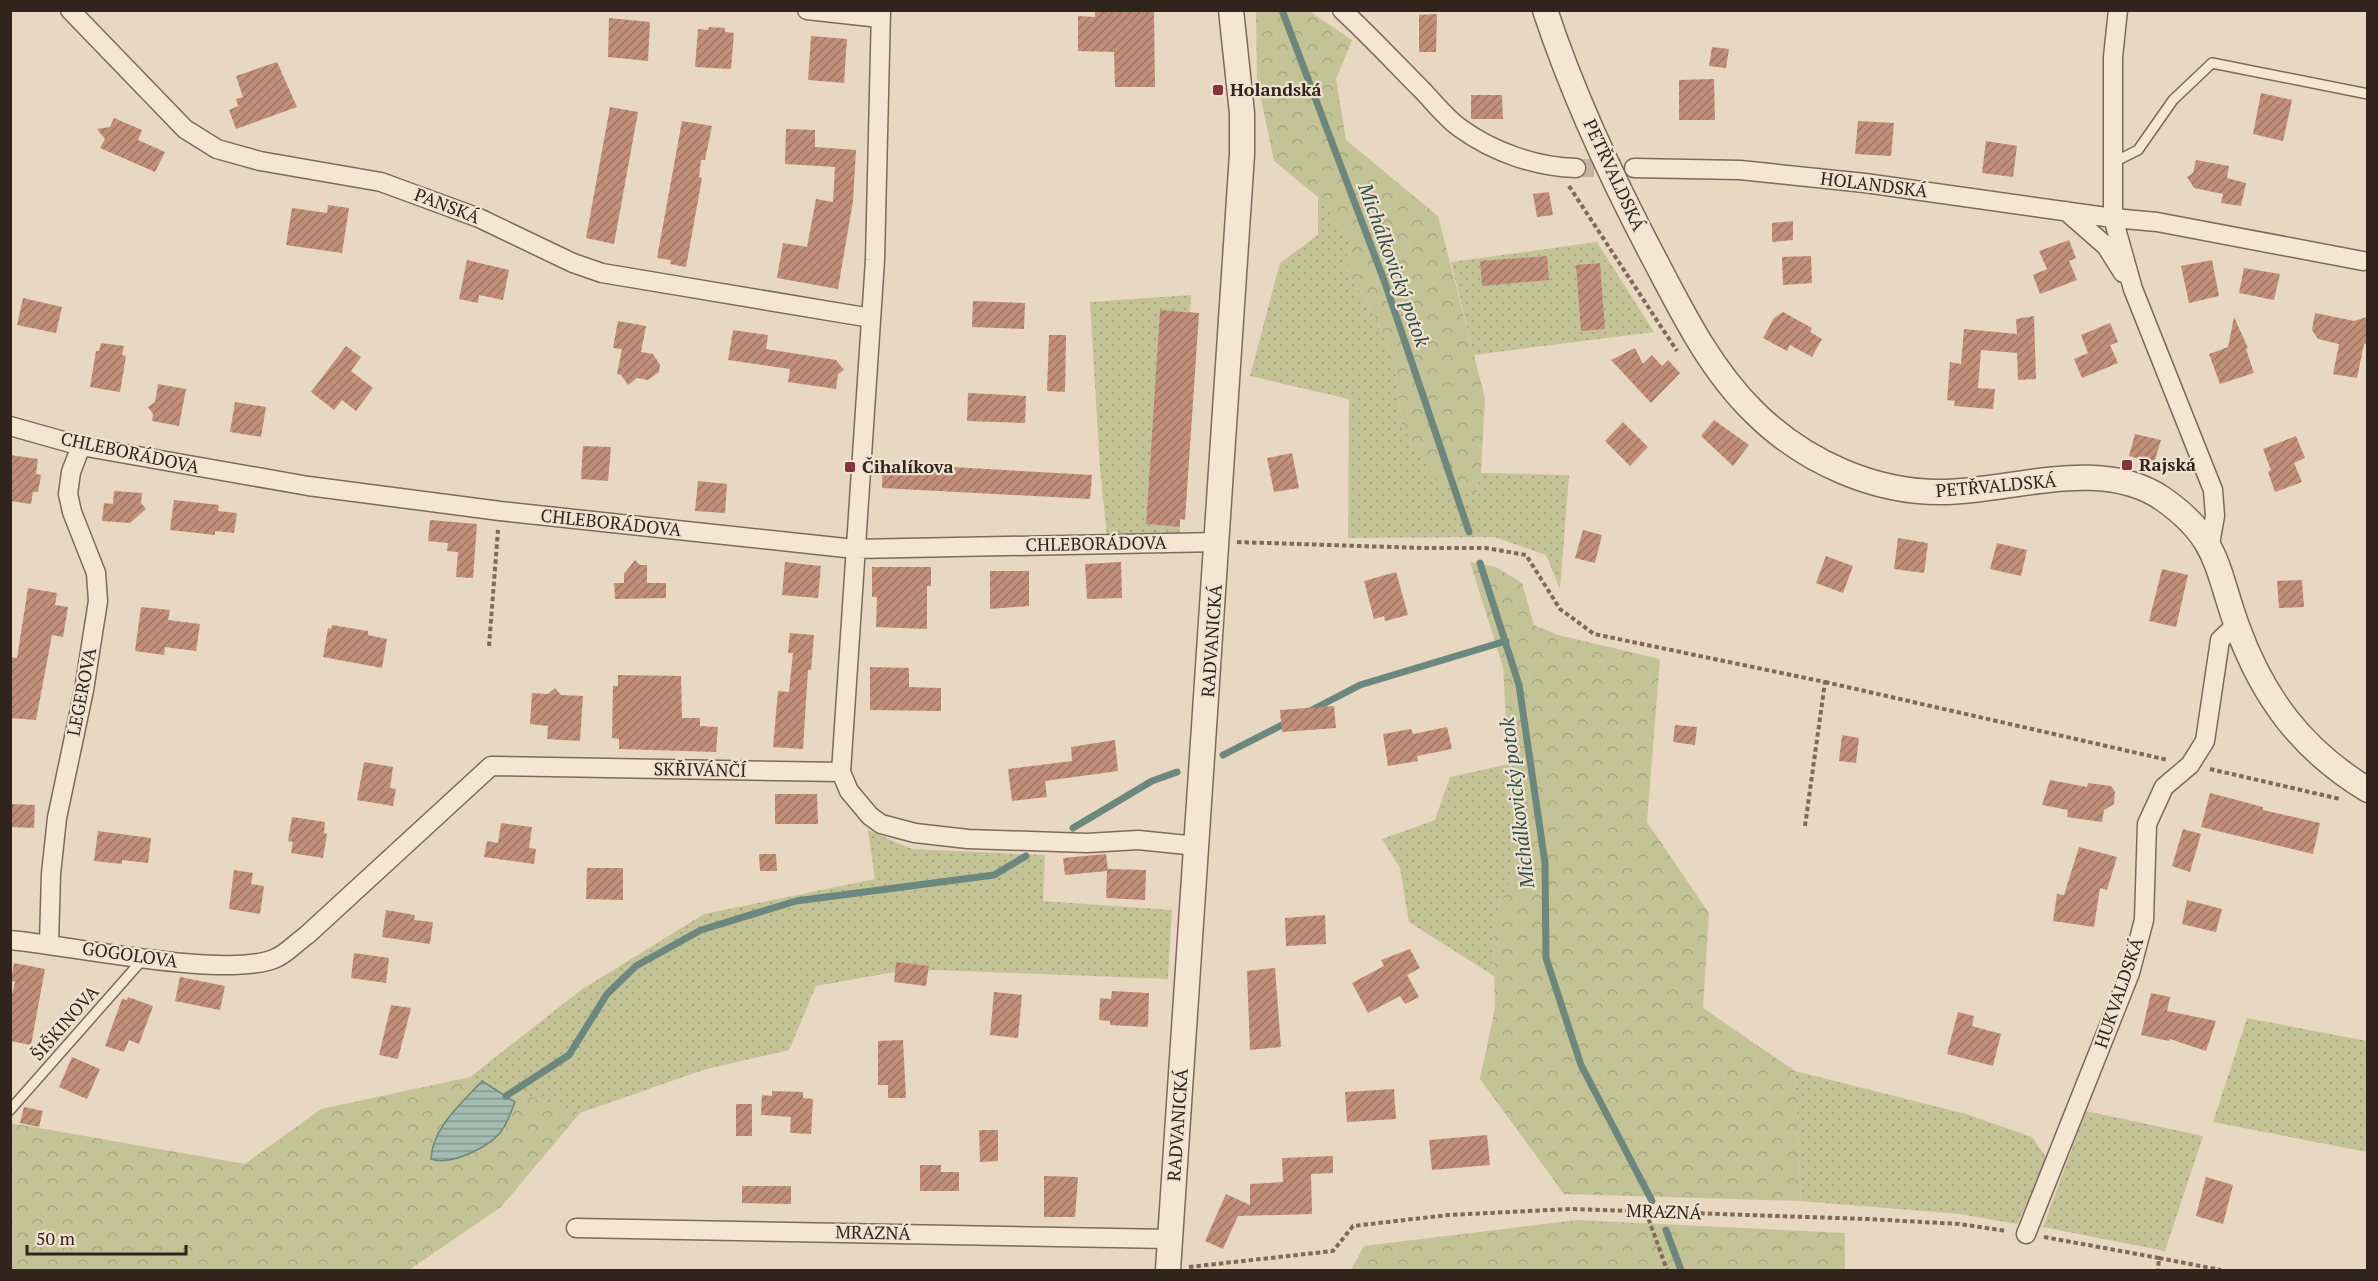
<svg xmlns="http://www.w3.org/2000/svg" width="2378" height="1281" font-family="'PT Serif',serif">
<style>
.grass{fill:url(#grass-dots)}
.forest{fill:url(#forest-crowns)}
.water{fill:url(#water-rules);stroke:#6c877d;stroke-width:1.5}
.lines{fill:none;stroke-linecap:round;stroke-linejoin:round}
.stream{stroke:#6c877d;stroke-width:7}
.building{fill:url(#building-hatch)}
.minor-tunnel{stroke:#c3b3a0;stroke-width:18;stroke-dasharray:18 9;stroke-linecap:butt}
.service-casing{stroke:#7f695b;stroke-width:12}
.minor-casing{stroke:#7f695b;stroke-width:21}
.tertiary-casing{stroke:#7f695b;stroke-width:27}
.path{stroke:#7f695b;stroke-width:4;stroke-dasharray:4.5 3;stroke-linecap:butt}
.service{stroke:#f4e6d3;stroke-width:9}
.minor{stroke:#f4e6d3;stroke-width:18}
.tertiary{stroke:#f4e6d3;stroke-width:24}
.poi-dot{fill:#87323f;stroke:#f0e2d0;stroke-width:2}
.labels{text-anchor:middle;stroke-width:4.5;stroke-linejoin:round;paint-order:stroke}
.poi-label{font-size:18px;font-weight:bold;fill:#31241d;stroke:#f0e2d0;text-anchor:start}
.street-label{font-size:18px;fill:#31241d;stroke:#f0e2d0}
.water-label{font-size:20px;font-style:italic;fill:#2e4f48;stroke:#f0e2d0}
</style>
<defs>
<pattern id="grass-dots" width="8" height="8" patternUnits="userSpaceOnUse" patternTransform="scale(1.5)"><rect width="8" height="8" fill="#c4c397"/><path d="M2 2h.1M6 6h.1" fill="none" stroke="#a9a782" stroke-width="1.8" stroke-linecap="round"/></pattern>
<pattern id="forest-crowns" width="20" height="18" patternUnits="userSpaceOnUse" patternTransform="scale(1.5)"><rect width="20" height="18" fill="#c4c397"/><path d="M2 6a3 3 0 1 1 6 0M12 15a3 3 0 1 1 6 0" fill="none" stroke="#a9a782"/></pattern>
<pattern id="water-rules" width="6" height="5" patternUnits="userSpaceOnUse" patternTransform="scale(1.5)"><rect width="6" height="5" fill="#a3bbb1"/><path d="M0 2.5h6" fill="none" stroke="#85988f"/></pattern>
<pattern id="building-hatch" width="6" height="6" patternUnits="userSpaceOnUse" patternTransform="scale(1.5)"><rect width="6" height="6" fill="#c28f7b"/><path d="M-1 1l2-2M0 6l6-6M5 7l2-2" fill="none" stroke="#9e7564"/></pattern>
</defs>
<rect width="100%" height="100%" fill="#e8d7c1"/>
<path class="grass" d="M1318 197 1349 238 1346 274 1370 305 1394 360 1402 427 1475 496 1481 473 1569 475 1560 589 1546 555 1495 537 1348 538 1349 399 1250 376 1280 263 1318 235Z
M1597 242 1654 332 1474 355 1451 262Z
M1191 295 1190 312 1160 311 1146 524 1180 527 1179 538H1107L1100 468 1090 302Z
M1509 764 1515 871 1493 921 1494 976 1409 922 1400 868 1382 839 1435 820 1450 777Z
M868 830 912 849 1045 855 1043 901 1172 910 1168 979 912 969 816 986 789 1050 703 1070 580 1113 470 1077 581 990 704 914 875 879Z
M2247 1018 2367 1041V1152L2213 1122Z
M1795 1071 1966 1114 2032 1137 2048 1160 2017 1224 1960 1214 1801 1201Z
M2086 1111 2203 1136 2165 1251 2043 1227Z"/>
<path class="forest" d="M1256 11H1309L1352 40 1336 79 1346 140 1438 216 1485 398 1481 473 1475 496 1438 483 1402 427 1394 360 1370 305 1346 274 1349 238 1318 197 1274 161 1257 79Z
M1470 562 1496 567 1522 583 1534 625 1558 635 1660 659 1647 822 1709 913 1703 1008 1795 1071 1801 1201 1564 1194 1480 1079 1495 1008 1493 921 1515 871 1503 667Z
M470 1077 580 1113 501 1207 409 1270H11L10 1123 245 1164 321 1109Z
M1577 1220 1845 1233V1270H1351L1364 1246Z"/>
<path class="water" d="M482 1081 515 1102C511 1113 507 1124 500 1133 487 1148 450 1166 431 1159 432 1128 462 1103 482 1081Z"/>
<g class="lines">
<path class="stream" d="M1282 10 1385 283 1469 532
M1480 563 1519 685 1545 863 1546 958 1581 1065 1652 1201
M1308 712 1360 685 1506 641
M1223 755 1288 722
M1073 828 1152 781 1177 772
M506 1096 569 1055 607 994 636 966 701 930 796 901 994 875 1026 856
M1666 1230 1681 1270"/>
</g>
<path class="building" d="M1095 10H1154L1155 87H1115L1114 52 1078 51V16L1095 17Z
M1437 14 1436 52H1419V15Z
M609 18 650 22 648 61 608 57Z
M709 27 725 28V32L734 33 731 69 695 67 698 29 708 30Z
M811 36 847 39 844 83 808 80Z
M1712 47 1729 49 1726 68 1709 66Z
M277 62 297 107 236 129 229 110 238 106 236 99 243 97 236 76Z
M1714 79 1715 120H1679V80Z
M2261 93 2292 100 2283 141 2253 134Z
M1471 95H1502L1503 119H1471Z
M610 107 638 112 614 244 586 238Z
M114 118 142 130 138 140 165 152 155 172 100 148 105 139 97 129 110 127Z
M682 121 712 126 705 160H701L699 177 702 178 686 267 670 264 671 260 657 258Z
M1858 121 1894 123 1891 156 1855 154Z
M786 129 815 130V147L856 150 853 201 838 289 777 278 783 243 807 247 816 199 833 202 835 167 785 164Z
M1986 141 2017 146 2013 177 1982 173Z
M2196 160 2229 166 2227 178 2246 183 2241 206 2221 203 2223 194 2194 188 2187 177 2193 173Z
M1549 192 1553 215 1537 217 1533 194Z
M328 205 349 208 342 253 286 245 292 208 327 213Z
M1793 221V240L1772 242V223Z
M2069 240 2076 258 2069 261 2077 280 2040 294 2033 275 2047 269 2039 251Z
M1547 256 1549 280 1482 286 1480 261Z
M1811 256 1812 283 1783 285 1782 257Z
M467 260 509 270 503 300 479 295 478 303 459 299Z
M2212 260 2219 296 2189 303 2181 266Z
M1600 263 1605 329 1581 331 1576 265Z
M2244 268 2280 274 2274 300 2239 293Z
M23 298 62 307 56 333 17 325Z
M973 301 1025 303 1024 329 972 327Z
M1160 310 1199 313 1185 520 1180 519V527L1146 524Z
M1783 312 1812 328 1810 332 1822 339 1812 357 1790 345 1787 351 1763 338 1774 318Z
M2315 313 2354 321 2367 317V343L2364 344 2357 378 2333 374 2339 344 2318 339 2312 330Z
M2034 316 2036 379 2018 380 2017 353 1981 350 1978 388 1995 389 1993 409 1954 406 1955 401 1947 400 1950 362 1961 364 1964 329 2017 334 2016 319Z
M2234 317 2248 348 2246 349 2254 373 2220 384 2209 354 2228 347Z
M618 321 646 326 641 352 653 354 660 365 659 372 648 380 637 378 628 385 621 375 617 374 622 349 613 348Z
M2110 323 2118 342 2110 345 2118 363 2082 378 2074 359 2088 353 2081 335Z
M733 330 768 335 766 349 836 360 844 370 838 374 836 389 788 382 790 369 728 360Z
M1049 335H1066L1065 392 1047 391Z
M101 343 124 346 122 355 126 356 120 392 90 387 96 351H99Z
M346 346 361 357 351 371 373 388 356 411 342 400 334 410 311 392Z
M1635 348 1643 364 1652 355 1662 366 1668 360 1680 373 1651 403 1611 360Z
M158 384 186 389 179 426 152 421 153 414 148 407 155 402Z
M968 393 1026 396 1025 423 967 421Z
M235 402 266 407 261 437 230 432Z
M1714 420 1749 445 1733 466 1701 436Z
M1623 422 1648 447 1630 466 1605 441Z
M2135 434 2161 440 2154 463 2129 456Z
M2296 436 2305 458 2294 463 2302 482 2275 492 2268 472 2271 470 2263 449Z
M583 446 611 447 608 481 581 479Z
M1292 453 1299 488 1274 492 1267 458Z
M10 455 38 459 36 474 41 475 38 492H33L31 504 10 501Z
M883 463 1092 475 1090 499 882 488Z
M698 481 727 484 725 513 695 511Z
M114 491 142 493 141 503 146 509 130 523 102 521 104 503 113 504Z
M174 500 219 505 218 511 237 513 234 533 215 531V535L170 530Z
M430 520 477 524 473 578 456 577 458 552 447 551 448 543 428 541Z
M1583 530 1602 535 1595 563 1575 558Z
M1898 538 1928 543 1924 573 1894 569Z
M1997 543 2027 550 2021 576 1990 569Z
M1826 556 1853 566 1843 593 1816 583Z
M635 560 640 565H647V583H666V598L615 599 614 583H624V574Z
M785 562 821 566 818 598 782 595Z
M1121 562 1122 598 1087 599 1085 564Z
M872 567H931V586H927V629L876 627 877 597H872Z
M2162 569 2188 575 2176 627 2149 621Z
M990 571H1029V606L990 609Z
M1396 572 1408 615 1385 621 1384 616 1374 619 1364 581Z
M2302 580 2304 607 2279 608 2277 581Z
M28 588 57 593 55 605 68 607 63 637 52 635 36 720 10 718V657L17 658Z
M141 607 170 610 168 620 200 624 196 651 165 647 164 655 135 651Z
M332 625 368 631V635L387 639 382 668 323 657 328 628 331 629Z
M790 633 814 635 811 670H808L803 749 773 747 778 691 789 692 793 653H788Z
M870 667 909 668V687L941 688V711L870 710Z
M618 675 681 676 682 718H700V726L718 727 716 752 619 749V739L612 738 613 686H618Z
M555 688 561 695 583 696 580 741 547 739 548 726 530 724 532 693 548 694Z
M1334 706 1336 728 1282 732 1280 710Z
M1675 725 1697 727 1695 745 1673 742Z
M1447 727 1452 749 1417 756 1418 761 1388 766 1383 734 1411 729 1413 734Z
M1842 735 1859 738 1856 763 1839 761Z
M1115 740 1118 771 1045 781 1047 797 1012 801 1008 769 1072 761 1071 747Z
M364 762 393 767 390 788 396 789 393 806 357 800Z
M2050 780 2087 787 2088 783 2111 786 2115 792 2114 804 2104 810 2102 822 2067 817 2068 810 2042 805Z
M2210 793 2263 807V810L2320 823 2313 854 2201 827Z
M775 794H817L818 824H775Z
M10 804 35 805 34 828 10 827Z
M292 817 325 822 324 833 327 834 323 858 291 853 293 842 288 841Z
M501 823 532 827 529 848 536 849 534 864 484 857 487 841 498 843Z
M2183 829 2201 834 2190 872 2172 866Z
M98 831 151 838 148 863 122 860V864L94 861Z
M2079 847 2117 857 2107 890 2100 888 2094 927 2053 921 2057 894 2064 895Z
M759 854H776L777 871H760Z
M1106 854 1108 869 1146 870 1145 900 1106 898 1107 871 1065 875 1063 858Z
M587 868H623V900L586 899Z
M234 870 253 873 251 884 264 886 260 914 229 909Z
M2187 900 2222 909 2216 932 2182 924Z
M386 910 415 915 414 920 433 922 430 944 382 937Z
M1325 915 1326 944 1286 946 1285 918Z
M1410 949 1420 968 1407 975 1419 997 1405 1004 1400 996 1368 1013 1352 983 1384 966 1381 960Z
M354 953 389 958 386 983 351 978Z
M896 962 929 966 926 986 894 982Z
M14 963 45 969 31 1045 10 1041V1002L15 982 11 981Z
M1275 968 1281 1047 1250 1050 1247 971Z
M180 977 225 986 220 1010 175 1001Z
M1112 991 1149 993 1148 1027 1110 1025V1021L1099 1020 1100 998 1111 999Z
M994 992 1022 995 1018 1038 990 1035Z
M2151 993 2170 997 2167 1011 2216 1021 2206 1051 2170 1039 2169 1041 2141 1035Z
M128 997 153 1006 139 1044 129 1040 124 1052 105 1046 122 999 127 1000Z
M391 1005 411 1008 398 1059 379 1055Z
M1958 1012 1974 1016 1972 1026 2001 1034 1993 1066 1947 1054Z
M903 1040 906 1098H888V1085H878V1041Z
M72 1057 100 1069 87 1099 59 1087Z
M1394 1089 1396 1119 1347 1122 1345 1092Z
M772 1091 803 1092V1098L813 1099 811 1134 790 1133 791 1117 761 1115 762 1095 772 1096Z
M736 1104H752V1136H736Z
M24 1107 43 1111 39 1127 20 1123Z
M979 1130H998V1161L980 1162Z
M1487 1135 1490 1165 1432 1170 1429 1140Z
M1333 1156V1173L1311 1174 1312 1214 1238 1216 1223 1249 1205 1241 1226 1194 1250 1205V1184L1283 1182 1282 1158Z
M920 1165H941V1172H959V1191H920Z
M1044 1176 1078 1177 1075 1217H1044Z
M2206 1177 2233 1185 2223 1224 2196 1216Z
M742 1186H791V1204L742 1203Z"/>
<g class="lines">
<path class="minor-tunnel" d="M1576 168H1634"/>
<g class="service-casing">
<path id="service" d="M2112 163 2138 150 2173 100 2212 63 2368 94
M10 1110 143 959"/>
</g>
<g class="minor-casing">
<path id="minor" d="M70 10 185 129 217 149 260 161 381 182 479 218 573 263 602 273 871 318
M807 10 880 18
M1342 10C1371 37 1397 65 1424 92 1435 104 1447 119 1460 128 1493 152 1536 167 1576 168
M2118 10 2113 57V218L2133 289 2213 490 2215 516 2210 544
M1634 168 1740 170 1865 183 2113 218 2157 222 2363 261
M2066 211 2106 246 2123 273
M10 426 81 446 308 486 500 511 855 549 1219 542
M841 772 875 260 881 10
M10 940C67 945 234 981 278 957 288 952 297 942 307 935L491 766 841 772 849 791 870 816 881 824 915 833 968 839 1087 843 1138 840 1197 846
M49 943 51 874 57 818 84 690 98 601 96 573 72 512 68 494 71 472 81 446
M576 1228 1170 1239
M2026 1234 2130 973 2144 920 2147 824 2164 787 2190 765 2205 741 2220 640 2236 625"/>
</g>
<g class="tertiary-casing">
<path id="tertiary" d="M1545 10C1574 98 1614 183 1657 264 1684 316 1712 371 1754 412 1804 462 1876 494 1947 492 2016 490 2102 457 2163 499 2219 538 2216 568 2237 626 2263 698 2302 750 2368 790
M1168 1270 1242 154V113L1231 10"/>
</g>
<path class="path" d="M1569 186 1677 351
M1237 542 1422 548H1486L1526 555 1560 609 1594 634 1825 682 1805 826
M489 646 498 530
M1825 682 2168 760
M2210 769 2340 799
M1646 1212 1667 1270
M2044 1237 2159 1258 2158 1270
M2159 1258 2221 1270
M1189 1267 1333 1251 1353 1226 1448 1215 1570 1209 1868 1219 1959 1224 2007 1231"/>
<use href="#service" class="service"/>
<use href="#minor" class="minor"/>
<use href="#tertiary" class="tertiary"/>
</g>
<g class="poi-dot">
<rect x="1212" y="84" width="12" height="12" rx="3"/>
<rect x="2121" y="459" width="12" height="12" rx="3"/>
<rect x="844" y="461" width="12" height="12" rx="3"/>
</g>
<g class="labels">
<g class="poi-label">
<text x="1230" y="96">Holandská</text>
<text x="2139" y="471">Rajská</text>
<text x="862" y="473">Čihalíkova</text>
</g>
<g class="street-label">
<text transform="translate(1614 175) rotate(65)" y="6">PETŘVALDSKÁ</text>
<text transform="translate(1874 185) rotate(7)" y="6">HOLANDSKÁ</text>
<text transform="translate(447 206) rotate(21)" y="6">PANSKÁ</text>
<text transform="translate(130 453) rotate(12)" y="6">CHLEBORÁDOVA</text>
<text transform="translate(1996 486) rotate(-5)" y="6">PETŘVALDSKÁ</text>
<text transform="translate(611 523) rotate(6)" y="6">CHLEBORÁDOVA</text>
<text transform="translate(1096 544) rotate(-1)" y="6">CHLEBORÁDOVA</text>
<text transform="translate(1212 641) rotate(-86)" y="6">RADVANICKÁ</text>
<text transform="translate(82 692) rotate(-79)" y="6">LEGEROVA</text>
<text transform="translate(700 770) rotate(1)" y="6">SKŘIVÁNČÍ</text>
<text transform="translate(130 955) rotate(8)" y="6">GOGOLOVA</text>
<text transform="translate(2119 993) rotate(-71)" y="6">HUKVALDSKÁ</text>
<text transform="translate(65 1023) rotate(-49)" y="6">ŠIŠKINOVA</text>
<text transform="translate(1178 1125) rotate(-86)" y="6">RADVANICKÁ</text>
<text transform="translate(1664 1212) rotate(2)" y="6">MRAZNÁ</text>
<text transform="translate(873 1233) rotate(1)" y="6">MRAZNÁ</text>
</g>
<g class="water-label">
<text transform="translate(1394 265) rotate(70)" y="7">Michálkovický potok</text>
<text transform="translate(1517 803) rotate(-97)" y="7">Michálkovický potok</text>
</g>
</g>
<rect width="2378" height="1281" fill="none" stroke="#31241d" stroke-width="24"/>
<path d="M27 1245v9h159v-9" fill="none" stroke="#31241d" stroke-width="3"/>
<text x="36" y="1245" font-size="18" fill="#31241d" stroke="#f0e2d0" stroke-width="4.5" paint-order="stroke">50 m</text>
</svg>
